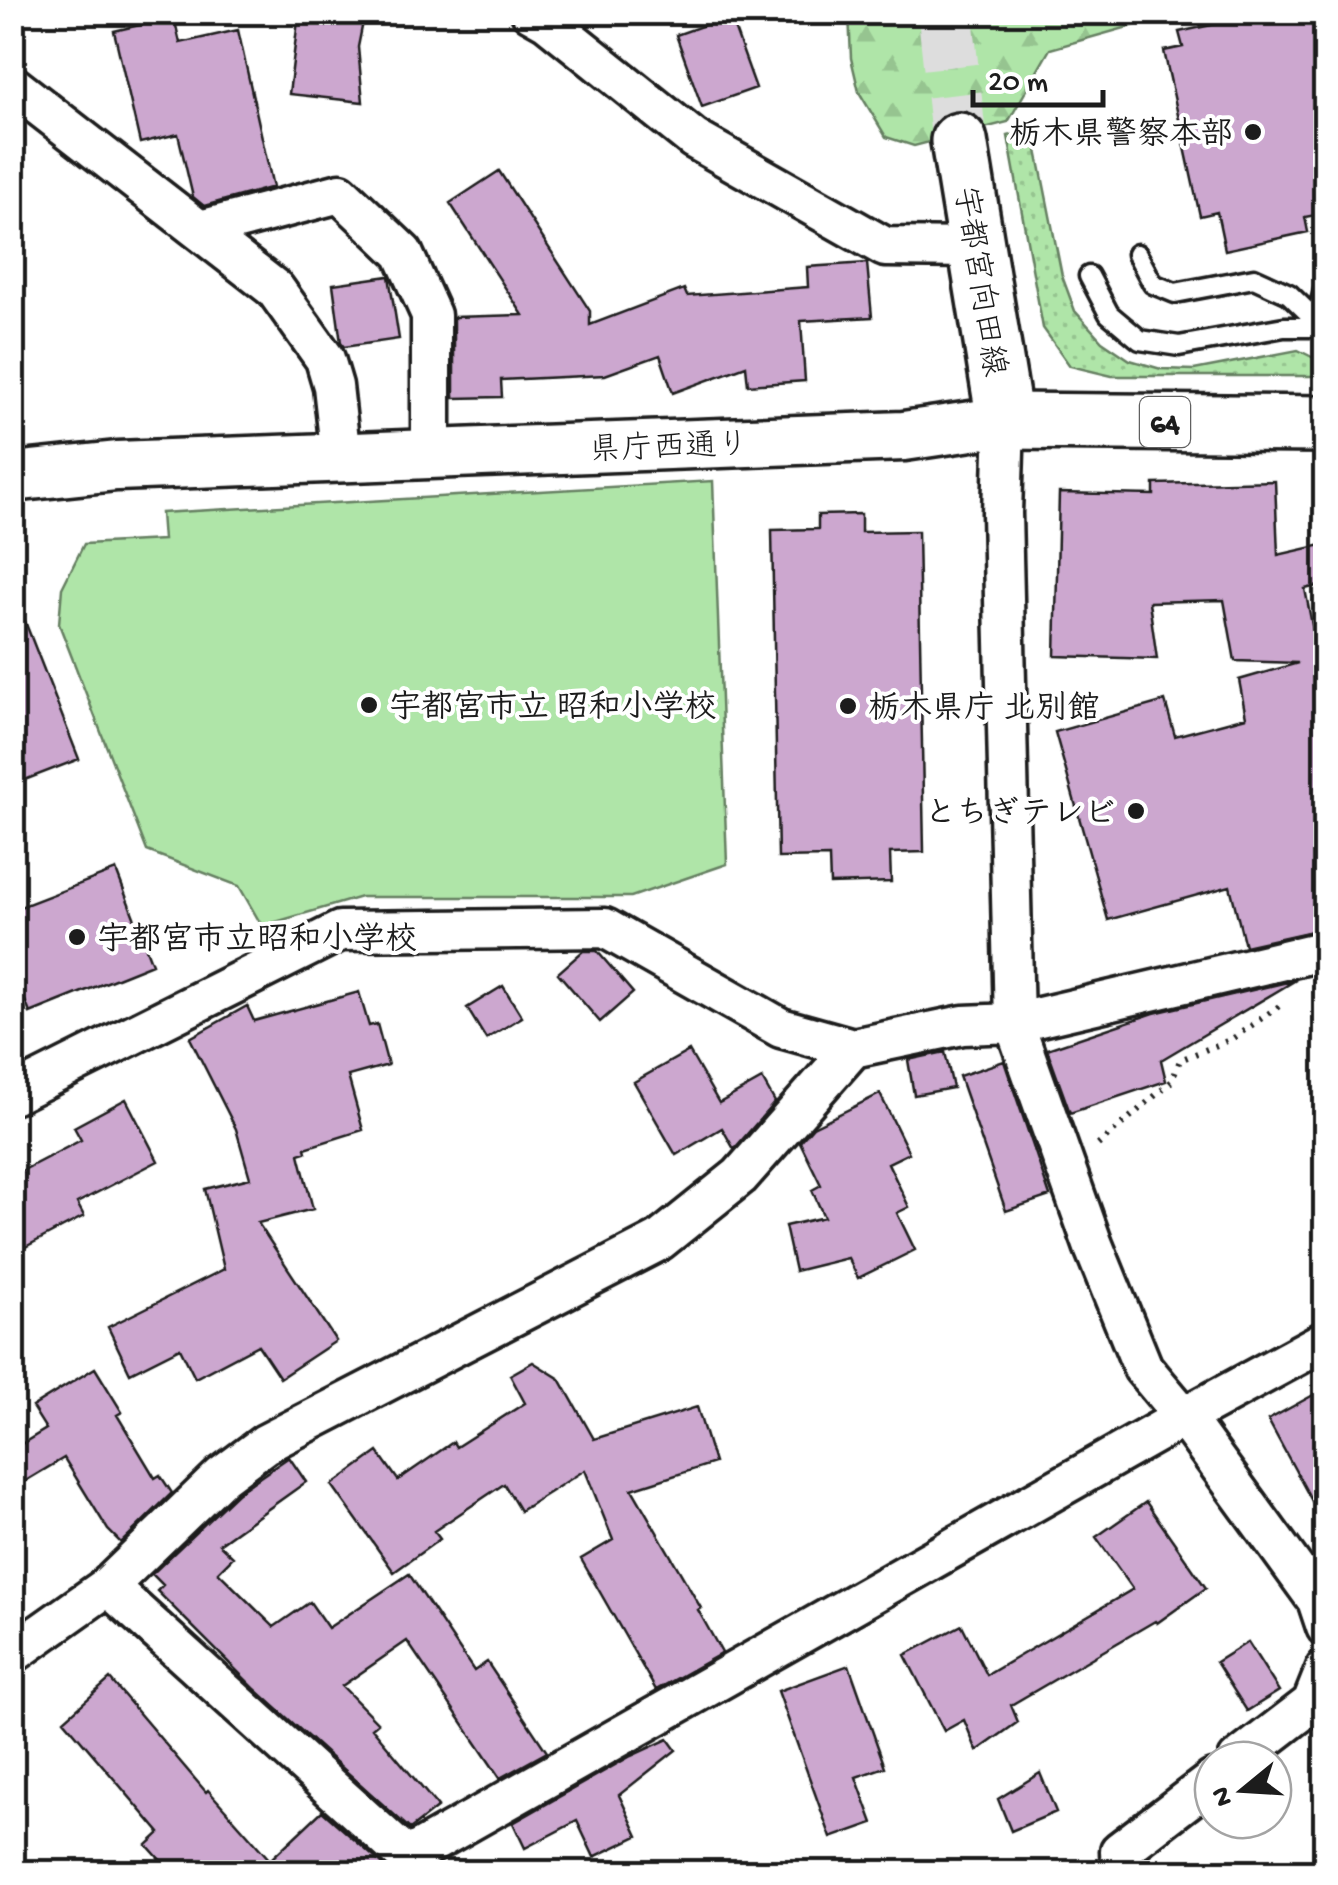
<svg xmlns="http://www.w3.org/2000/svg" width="1338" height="1885" font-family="'Gochi Hand','Klee One',sans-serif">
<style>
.grass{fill:url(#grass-dots);stroke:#668062;stroke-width:2.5}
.forest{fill:url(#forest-firs);stroke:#668062;stroke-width:2.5}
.park{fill:#afe5a8;stroke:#668062;stroke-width:2.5}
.building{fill:#cca7cf;stroke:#1c1c1c;stroke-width:2.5}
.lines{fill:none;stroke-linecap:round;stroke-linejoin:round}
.primary-tunnel{stroke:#ddd;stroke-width:55;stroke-dasharray:55 28;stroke-linecap:butt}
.service-casing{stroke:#1c1c1c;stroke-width:25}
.minor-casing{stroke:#1c1c1c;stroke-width:45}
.tertiary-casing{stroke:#1c1c1c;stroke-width:55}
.primary-casing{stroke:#1c1c1c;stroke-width:62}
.path{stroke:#1c1c1c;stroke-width:6;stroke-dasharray:2.5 8;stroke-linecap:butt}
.service{stroke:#fff;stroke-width:18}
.minor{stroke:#fff;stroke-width:38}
.tertiary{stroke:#fff;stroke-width:48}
.primary{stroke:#fff;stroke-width:55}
.poi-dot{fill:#1c1c1c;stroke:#fff;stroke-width:4}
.labels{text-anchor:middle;stroke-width:8;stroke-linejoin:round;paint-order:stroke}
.shield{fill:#fff;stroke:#606060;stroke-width:2.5}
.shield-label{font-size:30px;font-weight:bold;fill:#1c1c1c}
.poi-label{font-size:32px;font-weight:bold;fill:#1c1c1c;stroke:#fff;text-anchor:start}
.street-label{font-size:32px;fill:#1c1c1c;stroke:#fff}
</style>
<defs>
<pattern id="grass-dots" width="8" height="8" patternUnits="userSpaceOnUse" patternTransform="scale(2.5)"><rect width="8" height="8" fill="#afe5a8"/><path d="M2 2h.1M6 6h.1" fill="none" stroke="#96c490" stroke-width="1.8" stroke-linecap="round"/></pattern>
<pattern id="forest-firs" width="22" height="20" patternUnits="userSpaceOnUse" patternTransform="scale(2.5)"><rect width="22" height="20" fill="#afe5a8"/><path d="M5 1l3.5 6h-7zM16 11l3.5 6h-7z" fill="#96c490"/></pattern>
</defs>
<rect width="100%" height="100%" fill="#fff"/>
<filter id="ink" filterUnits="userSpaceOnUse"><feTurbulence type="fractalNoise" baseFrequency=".01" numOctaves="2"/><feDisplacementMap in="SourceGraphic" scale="20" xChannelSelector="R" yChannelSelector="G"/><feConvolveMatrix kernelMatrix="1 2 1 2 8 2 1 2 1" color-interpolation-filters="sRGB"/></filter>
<g filter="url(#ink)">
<path class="grass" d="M1033 130 1062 276 1075 311 1102 341 1130 360 1161 369 1194 370 1298 350 1316 359 1321 376H1112L1070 366 1043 328 1008 136Z"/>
<path class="forest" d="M849 13H1178L1050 49 1008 122 914 146 886 137 859 92 851 58Z"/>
<path class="park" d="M713 481 727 864 631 897H361L262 926 239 886 147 851 59 624 62 588 84 544 163 540 161 513Z"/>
<path class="building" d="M299 12H365L358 47 363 102 289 94Z
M1214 12H1326V213L1305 217 1308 232 1225 250 1217 212 1200 216 1164 51 1183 47 1179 32 1216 24Z
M730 16 756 88 702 107 676 35Z
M174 17 180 43 238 30 273 187 204 206 193 197 178 134 140 143 114 31Z
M499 171 590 311V325L684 289 687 296 808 287 807 267 867 263 872 317 801 321 805 381 748 385 746 366 673 393 660 355 605 375 501 380 502 397 454 398V317L523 315 450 203Z
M389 276 399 339 344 347 341 343 333 284Z
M1275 481 1278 555 1326 544V584L1305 589 1326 697V928L1245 946 1230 886 1108 920 1055 732 1165 701 1175 736 1246 717 1239 680 1298 663 1235 661 1224 600 1149 602 1157 659 1055 656 1059 493 1154 495V484Z
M861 514V532L918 531 924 852 890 853 891 882 830 884 829 857 778 858 772 530 818 529V515Z
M15 596 79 759 12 785V597Z
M116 870 152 964 30 1013 20 988 12 992V910Z
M583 951H597L633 993 600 1022 558 973Z
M1296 980 1161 1060 1166 1081 1070 1113 1047 1049 1154 1013Z
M503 986 522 1017 486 1039 467 1008Z
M359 992 369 1026 377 1024 388 1065 348 1076 363 1130 305 1148 306 1152 299 1154 313 1209 258 1223 336 1341 280 1378 258 1345 195 1378 180 1348 130 1373 108 1327 224 1269 205 1189 250 1178 236 1129 190 1038 247 1006 254 1021Z
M689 1051 719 1103 762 1079 775 1102 734 1149 722 1128 676 1155 634 1082Z
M945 1052 953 1088 914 1095 908 1060Z
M1004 1061 1050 1196 1006 1211 959 1076Z
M880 1094 909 1153 888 1163 909 1207 897 1213 915 1250 858 1278 848 1258 795 1271 785 1226 824 1217 812 1190 821 1185 800 1142 813 1127Z
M126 1099 158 1161 77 1203 84 1216 12 1254V1176L81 1140 74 1127Z
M533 1362 560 1379 594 1439 697 1407 714 1463 632 1489 701 1608 698 1610 722 1653 656 1690 581 1559 613 1540 585 1470 520 1511 504 1484 434 1531 440 1539 394 1572 332 1485 378 1452 398 1480 453 1442 456 1447 525 1403 510 1375Z
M95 1368 122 1412 117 1415 155 1478 160 1475 172 1493 121 1543 108 1530 64 1458 12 1489V1450L46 1429 32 1407Z
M1326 1388V1527L1268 1420Z
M289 1457 306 1482 219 1544 233 1557 218 1572 274 1627 310 1602 328 1628 409 1574 474 1671 487 1662 547 1752 500 1778 407 1641 342 1686 378 1723 372 1728 438 1807 410 1829 254 1688 157 1591 163 1585 152 1574 237 1493Z
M1146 1502 1206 1588 1157 1623 1155 1621 1011 1705 1018 1722 977 1751 964 1720 944 1731 905 1655 962 1625 987 1675 1133 1589 1096 1537Z
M1248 1642 1279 1691 1247 1711 1216 1662Z
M849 1665 885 1767 856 1777 873 1823 831 1838 778 1691Z
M110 1679 206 1792 208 1790 270 1860 322 1811 391 1872H171L147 1845 160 1833 64 1720Z
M668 1739 676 1750 619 1795 638 1836 594 1857 577 1821 525 1848 513 1823 631 1756Z
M1040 1773 1056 1812 1011 1831 998 1799Z"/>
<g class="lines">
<path class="primary-tunnel" d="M945 12 959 141"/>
<g class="service-casing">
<path id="service" d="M1137 254 1153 284 1175 293 1254 278 1289 294 1323 327
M1089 276 1109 314 1140 340 1179 346 1284 327H1323L1326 332
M1323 327 1320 306 1326 283"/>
</g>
<g class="minor-casing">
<path id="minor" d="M531 12 547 21 694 139 885 247 975 248
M12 85 275 289 325 359 333 386 341 458
M200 230 340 193 403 253 431 315V454
M1005 421 1002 513 1014 1023 1093 1245 1143 1368 1184 1417 1317 1600 1326 1627
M12 1095 340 931 605 928 781 1028 853 1048
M108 1586 407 1857 1184 1417 1326 1340
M12 1654 108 1586 222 1476 265 1444 659 1241 740 1176 853 1048 963 1025 1014 1023 1326 950
M1238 1760 1312 1703 1326 1668
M1121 1872 1120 1851 1213 1780"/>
</g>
<g class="tertiary-casing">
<path id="tertiary" d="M12 477 117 466 904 436 1005 421"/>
</g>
<g class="primary-casing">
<path id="primary" d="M959 141 1005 421 1326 424"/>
</g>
<path class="path" d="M1098 1145 1172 1081 1180 1060 1232 1039 1282 1004"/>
<use href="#service" class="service"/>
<use href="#minor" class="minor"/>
<use href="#tertiary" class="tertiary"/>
<use href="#primary" class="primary"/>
</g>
</g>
<g class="poi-dot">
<circle cx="1253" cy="132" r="10"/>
<circle cx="369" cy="705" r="10"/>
<circle cx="848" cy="706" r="10"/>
<circle cx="1136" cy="811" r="10"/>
<circle cx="77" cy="937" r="10"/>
</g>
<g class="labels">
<rect class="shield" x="1140" y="397" width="50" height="50" rx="8"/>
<g class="shield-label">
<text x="1165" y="432">64</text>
</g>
<g class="poi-label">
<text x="1233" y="143" text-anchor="end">栃木県警察本部</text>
<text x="389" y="716">宇都宮市立 昭和小学校</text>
<text x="868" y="717">栃木県庁 北別館</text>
<text x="1116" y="822" text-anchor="end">とちぎテレビ</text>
<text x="97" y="948">宇都宮市立昭和小学校</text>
</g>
<g class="street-label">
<text transform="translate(982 281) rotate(81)" y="11">宇都宮向田線</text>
<text transform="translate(669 445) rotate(-2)" y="11">県庁西通り</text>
</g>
</g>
<rect width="1338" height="1885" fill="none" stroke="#fff" stroke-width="50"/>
<rect x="25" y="25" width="1288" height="1835" fill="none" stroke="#1c1c1c" stroke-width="4" filter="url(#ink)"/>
<g transform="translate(1243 1790) rotate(252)"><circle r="48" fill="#ffffff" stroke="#a4a4a4" stroke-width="2.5"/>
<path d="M0-8L18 38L0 25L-18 38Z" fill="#1c1c1c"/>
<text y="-15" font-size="28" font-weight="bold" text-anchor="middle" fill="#1c1c1c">N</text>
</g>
<path d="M973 90v15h130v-15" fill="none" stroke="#1c1c1c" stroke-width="5"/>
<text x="988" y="90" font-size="30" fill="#1c1c1c" stroke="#ffffff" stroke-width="8" paint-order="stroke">20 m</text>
</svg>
